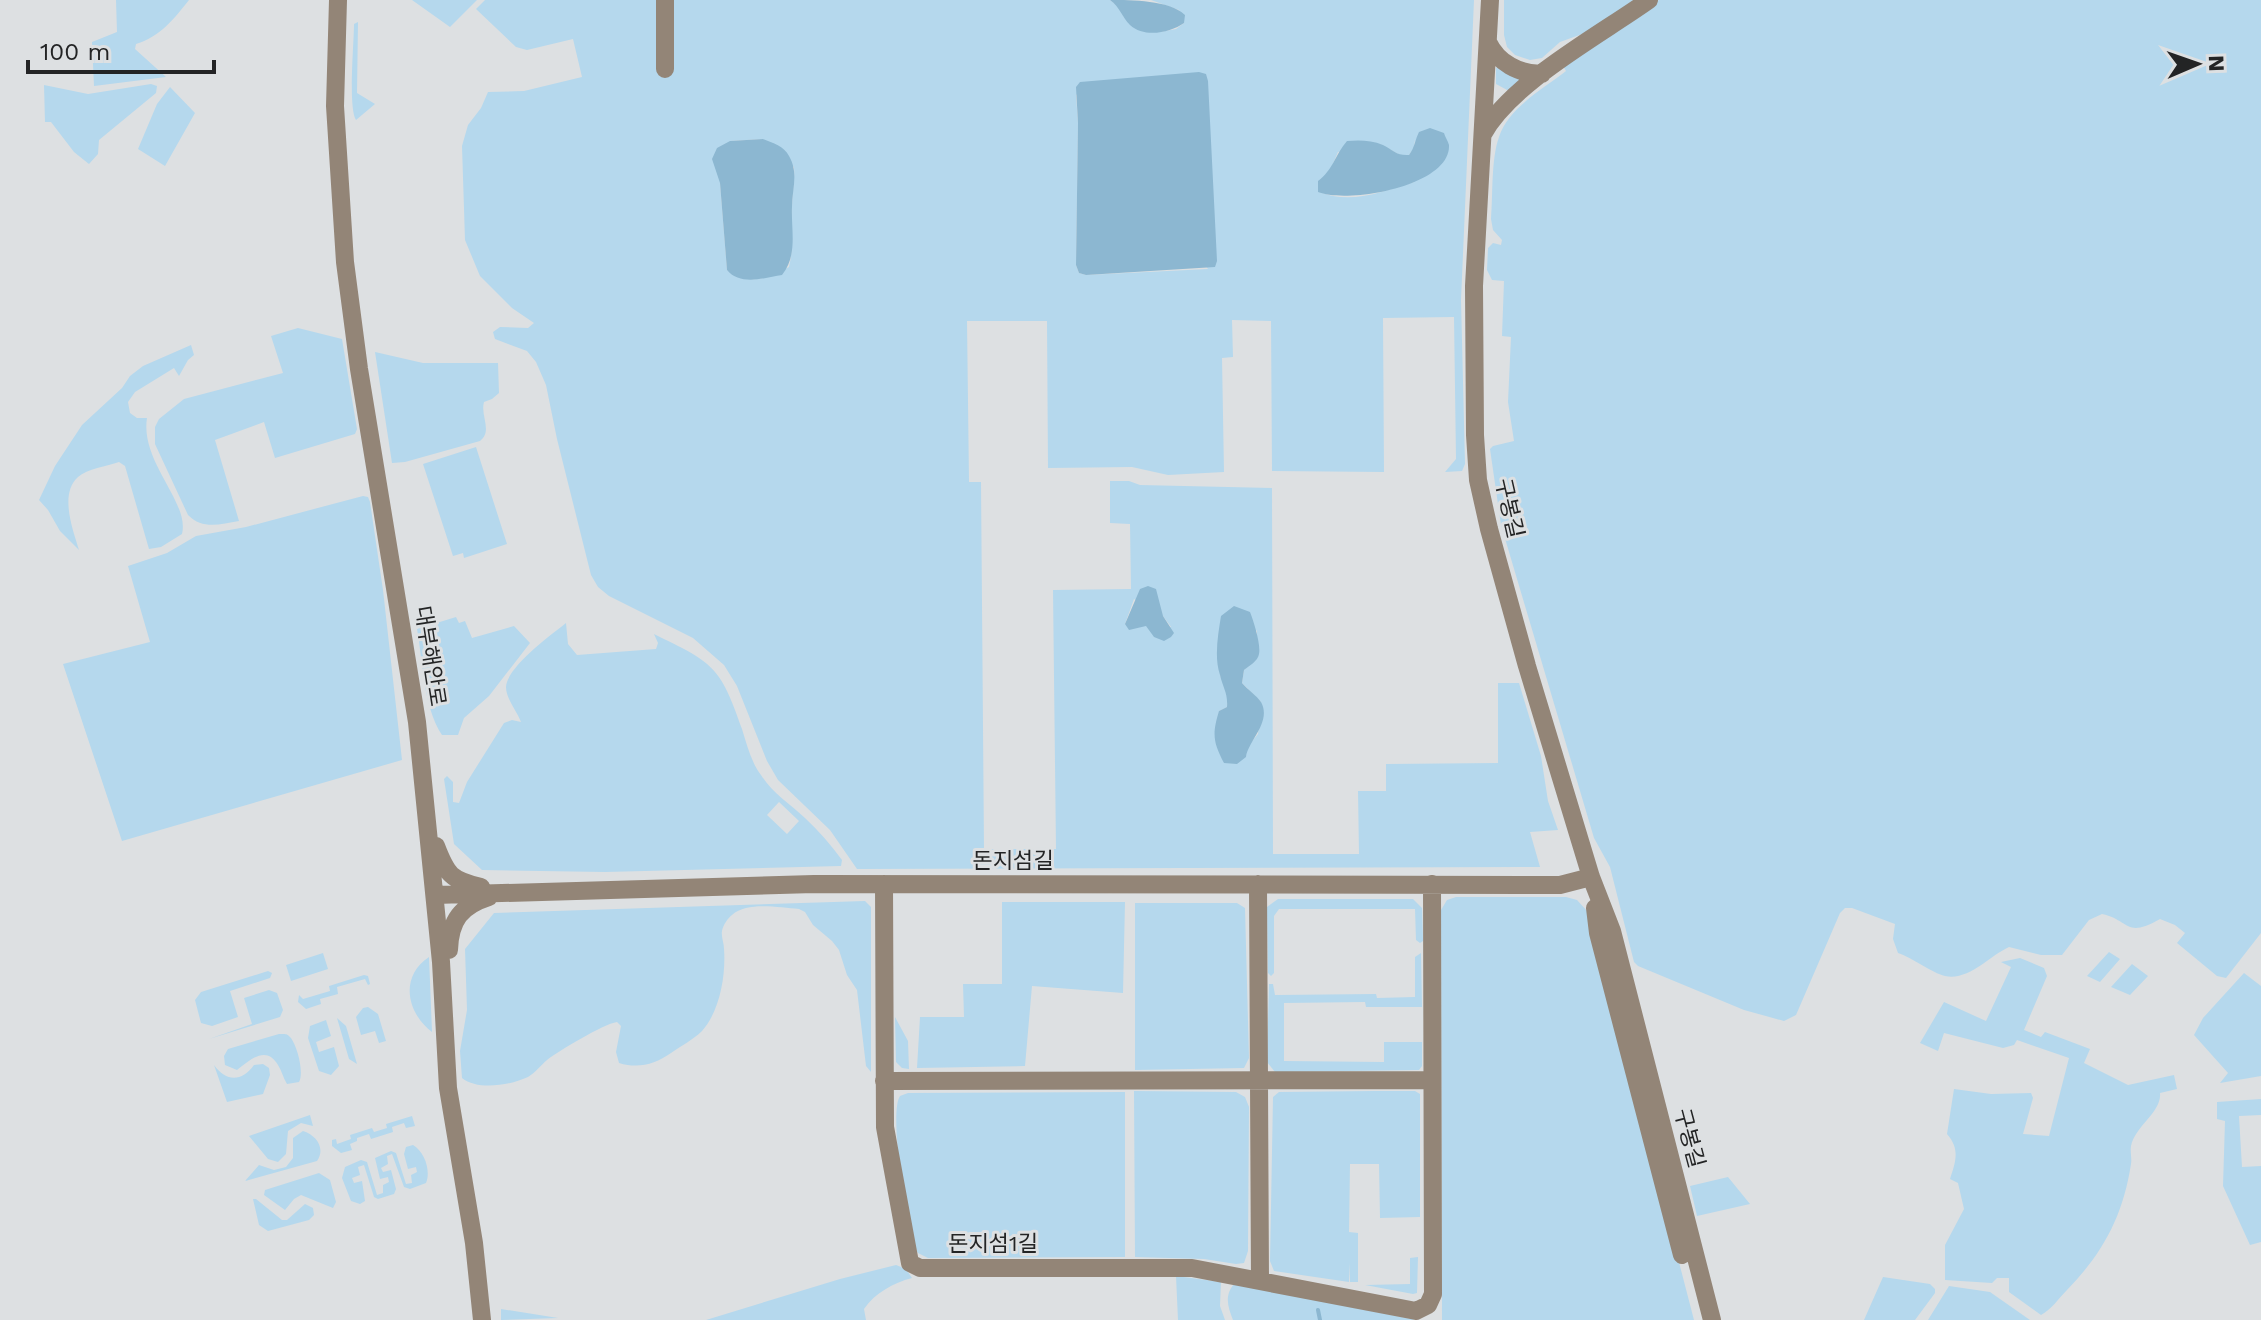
<svg xmlns="http://www.w3.org/2000/svg" width="2261" height="1320" font-family="'Work Sans','Noto Sans KR',sans-serif">
<style>
.green{fill:#b5d8ed;fill-rule:evenodd}
.water{fill:#8cb7d1}
.lines{fill:none;stroke-linecap:round;stroke-linejoin:round}
.stream{stroke:#8cb7d1;stroke-width:4}
.minor{stroke:#938577;stroke-width:18}
.labels{text-anchor:middle;stroke-width:6;stroke-linejoin:round;paint-order:stroke}
.street-label{font-size:22px;fill:#232425;stroke:#dde0e2}
</style>
<rect width="100%" height="100%" fill="#dde0e2"/>
<path class="green" d="M116 0H189C173 20 161 36 136 44L135 49 166 77 94 86 92 42 117 32Z
M412 0H477L450 27Z
M485 0H1110L1118 6 1124 17 1160 32 1176 29 1184 23 1179 10 1151 0H1474L1461 300 1465 464 1462 471 1445 472 1456 459 1454 317 1383 318 1384 472 1272 471 1271 321 1232 320 1233 357 1222 358 1224 472 1168 475 1132 467 1048 468 1047 321H967L969 482H981L984 849H1056L1053 590 1131 589 1130 524 1110 523V481H1129L1140 485 1272 488 1273 854H1359L1358 791H1386V764L1498 763V683H1519L1541 756 1548 801 1558 830 1530 832 1540 867 857 869 830 830 778 780 767 761 737 686 724 665 693 638 609 596 598 587 591 575 557 439 546 385 536 362 527 351 495 339 493 332 500 327 528 328 534 323 512 308 480 276 465 240 462 146 468 125 481 108 488 92 524 91 582 77 573 39 527 50 516 47 476 9ZM1076 94 1208 269 1086 275 1079 273 1076 265 1078 123ZM763 139 794 167C795 181 792 193 792 207 791 228 794 246 789 267 763 280 753 285 727 270L720 183 730 141ZM1415 139 1414 182C1383 191 1350 206 1318 191L1319 181 1329 173 1338 152 1380 144 1400 155H1409L1414 148ZM1134 599 1163 616 1171 627 1125 624ZM1257 630C1256 651 1263 655 1244 670L1242 683 1261 702 1258 734 1248 746 1219 711 1227 707 1228 691 1220 675Z
M1504 0H1640L1585 33 1560 42 1542 58 1530 60 1515 55 1507 47 1504 35Z
M1659 0H2261V933L2226 978 2217 976 2177 943 2185 933 2175 925 2160 919C2125 939 2130 920 2102 914L2089 920 2062 955H2041L2009 947C1989 956 1969 981 1945 976 1932 973 1913 958 1898 953L1893 939 1895 924 1852 908H1845L1840 913 1796 1015 1784 1021 1744 1010 1638 966 1634 962 1610 867 1594 838 1501 525 1490 449 1493 446 1514 441 1508 402 1511 337 1502 336 1504 281 1492 280 1487 270 1488 248 1493 243 1501 245 1502 240 1493 230 1491 219C1493 195 1491 159 1499 137 1508 108 1543 89 1566 71L1563 66Z
M358 22 357 93 375 104 356 120C348 108 354 43 354 24Z
M1499 65 1524 77 1509 91 1496 84V68Z
M151 84 157 86 156 93 99 140 98 154 89 164 74 152 51 122H45L44 85 88 94Z
M170 87 195 113 165 166 138 149 157 104Z
M298 328 342 339 357 429 355 434 275 458 264 422 215 440 239 521C220 524 203 530 188 515L155 444V427L159 419 184 399 283 373 271 336Z
M191 345 194 355 188 360 179 376 174 368 135 392 128 402 130 413 137 418H147C140 462 190 502 182 534L161 547 149 549 125 466 119 462C107 466 87 469 78 477 59 494 73 530 79 550L60 531 48 510 39 500 55 466 82 425 122 388 130 376 143 366Z
M375 352 423 363H498L499 393 492 399 484 402C480 416 493 431 480 441L405 462 392 463Z
M476 447 507 544 464 558 463 553 453 556 423 464Z
M363 496 368 497 370 502 383 590 402 760 122 841 63 664 150 642 128 566 167 553 196 536 246 527Z
M456 617 459 623 465 621 472 638 514 626 530 643 489 696 464 718 458 735H442C423 706 423 662 417 629Z
M566 623 568 644 577 655 656 649 658 643 654 634C713 663 720 665 742 729 747 745 751 762 761 775 772 793 790 804 805 818 819 831 831 845 842 860L841 866 605 872 482 870 454 844 444 779 447 776 453 782V802L459 803 467 782 504 723 512 720 521 722C517 711 506 699 506 687 507 667 551 635 566 623ZM779 802 799 821 787 834 767 815Z
M1456 897H1566L1577 900 1588 912 1694 1320H1442L1441 910 1447 900Z
M1278 899H1413L1422 908 1423 941 1420 943 1416 940 1415 909H1279L1274 916V973L1271 976 1268 973 1267 907Z
M865 901 871 907V1072L866 1066 857 990 847 975 839 950 832 941 813 925 805 912 799 909C779 908 748 901 732 915 728 918 723 925 722 931 721 937 724 943 724 949 726 975 720 1011 702 1031 693 1040 682 1045 671 1053 655 1064 639 1069 619 1063L616 1052 621 1026 617 1022C603 1024 559 1051 547 1060 540 1066 535 1073 528 1077 511 1085 478 1091 462 1078L460 1051 467 1010 465 949 494 913Z
M1002 902H1125L1123 993 1032 986 1025 1066 917 1068 920 1017H964L963 984H1002Z
M1135 903H1237L1245 908 1249 1058 1244 1068 1135 1070Z
M2109 952 2120 959 2100 982 2087 976Z
M323 953 328 969 291 981 286 965Z
M1421 953 1422 1007H1366L1365 1002 1284 1003V1061L1384 1062V1042H1422V1066L1419 1070 1275 1072 1267 1062 1269 984H1273L1275 995 1376 994 1377 998 1415 997V957Z
M429 957 432 1032C407 1013 399 977 429 957Z
M2020 958 2044 968 2047 976 2024 1030 2041 1037 2045 1032 2090 1049 2084 1063 2128 1085 2174 1075 2177 1089 2160 1093C2162 1112 2135 1126 2131 1146 2130 1151 2132 1158 2131 1164 2123 1216 2103 1253 2067 1290 2059 1298 2051 1310 2041 1315L2009 1292V1278H1997L1992 1283 1945 1280V1245L1964 1209 1958 1183 1950 1179C1956 1161 1960 1149 1947 1134L1954 1089 1991 1094 2031 1093 2033 1098 2023 1134 2049 1136 2069 1058 2017 1040 2014 1045 2003 1048 1944 1033 1938 1051 1920 1043 1944 1002 1986 1021 2011 967 2001 962Z
M2132 964 2148 976 2130 995 2111 987Z
M268 971 272 973 270 978 230 991 238 1017 212 1026 201 1023 195 1000 201 992Z
M2244 973 2261 986V1076L2220 1083 2228 1073 2194 1035 2203 1018Z
M364 975 368 976 370 984 368 985 365 979 337 987 338 994 320 999 321 1004 306 1009 298 1002 299 995 303 999 330 991 329 986Z
M269 990 277 993 283 1010 280 1017 209 1039 252 1024 244 998Z
M368 1007 378 1014 386 1041 379 1043 375 1031 361 1035 356 1017 363 1008Z
M895 1017 908 1041 909 1069 902 1068 896 1062Z
M337 1018 346 1026 357 1064 349 1059Z
M326 1020 331 1036 316 1042 319 1052 334 1047 339 1066 331 1075 319 1071 308 1038 310 1026Z
M279 1034C285 1034 287 1033 291 1038 298 1048 304 1073 299 1082L287 1084C283 1078 282 1071 278 1065 266 1044 249 1061 237 1070L225 1065 224 1056 228 1049Z
M263 1064 269 1068 270 1075 263 1094 227 1102 214 1065C226 1082 242 1082 254 1065Z
M1134 1091 1236 1092 1245 1097 1249 1107 1248 1251 1244 1263 1236 1264 1204 1259 1135 1257Z
M1375 1091H1415L1420 1094V1217L1380 1218 1379 1164H1350L1349 1232 1358 1233V1282H1350L1349 1263V1282L1274 1271 1270 1261 1273 1097 1279 1092Z
M1125 1092V1257L928 1258 918 1253C908 1232 888 1114 900 1096L908 1093Z
M2261 1099V1115L2239 1116 2242 1167 2261 1166V1242L2250 1245 2223 1186 2225 1121 2217 1119V1102Z
M310 1115 313 1126 301 1123 288 1131 286 1154 278 1162 268 1159 249 1136Z
M412 1116 415 1126 406 1128 404 1123 392 1127 393 1132 371 1139 369 1134 357 1138V1141L350 1144 352 1150 341 1153 332 1146V1140L336 1139 337 1144 351 1139 350 1135 372 1128 374 1132 387 1128 386 1124Z
M303 1131C316 1135 326 1148 317 1161L245 1181 259 1165 274 1170 286 1167 293 1158V1138Z
M413 1145C425 1152 431 1171 426 1183L410 1189 404 1187 392 1154 387 1156 388 1164 381 1168 383 1172 391 1170 396 1189 394 1194 378 1199 374 1197 364 1165 358 1167 360 1175 352 1178 354 1183 362 1181 365 1201 360 1204 351 1201 342 1178 345 1167 361 1160 367 1162 377 1195 383 1193V1185L389 1182 388 1177 380 1179 375 1158 391 1151 396 1153 406 1184 412 1183 411 1175 417 1172 416 1167 408 1169 404 1154 406 1147Z
M319 1173 330 1180 336 1202 333 1208 301 1195 294 1199 285 1210 264 1195 265 1190Z
M1728 1177 1750 1204 1697 1216 1690 1186Z
M253 1199H256L282 1220H287L305 1204 313 1208 314 1215 309 1220 268 1231 259 1225Z
M1418 1257 1417 1293 1413 1294 1365 1285 1410 1284V1258Z
M896 1265 906 1269 912 1278C893 1283 875 1293 864 1309L866 1320H706L840 1279Z
M1176 1276 1221 1282 1220 1306 1225 1320H1178Z
M1883 1277 1930 1284 1935 1289V1293L1915 1320H1864Z
M1234 1284 1417 1320H1233C1228 1307 1224 1296 1234 1284Z
M1949 1286 1990 1292 2030 1320H1928Z
M501 1309 558 1318 501 1320Z"/>
<path class="water" d="M1110 0C1132 0 1169 0 1185 15L1184 23C1170 33 1144 38 1130 25 1122 17 1120 7 1110 0Z
M1199 72 1206 74 1208 81 1217 261 1215 267 1086 275 1079 273 1076 265 1078 123 1076 87 1080 82Z
M1430 128 1444 133C1445 137 1448 141 1449 145 1451 186 1348 204 1318 192V181C1333 170 1335 155 1347 141 1359 140 1371 140 1383 145 1393 150 1397 156 1409 155 1415 147 1415 140 1419 132Z
M763 139C773 143 784 146 789 156 799 173 792 189 792 207 791 231 798 255 782 275 764 278 740 286 727 270L720 183 712 159 717 148 730 141Z
M1148 586 1156 589 1163 616 1174 633 1171 637 1164 641 1154 637 1146 626 1129 630 1125 624 1140 589Z
M1234 606 1250 612C1254 622 1261 645 1259 654 1258 661 1249 666 1244 670L1242 683C1247 689 1257 696 1261 702 1272 722 1248 741 1246 757L1237 764 1224 763C1213 742 1212 734 1219 711L1227 707C1228 693 1223 688 1220 675 1214 657 1218 635 1221 616Z"/>
<g class="lines">
<path class="stream" d="M1318 1310 1320 1320"/>
<path class="minor" d="M338 0 335 106 345 262 359 369 417 722 441 962 448 1088 474 1243 482 1320
M1490 0 1474 286 1475 435 1478 480 1489 529 1527 666 1591 877 1612 931 1712 1320
M1488 42C1498 63 1519 74 1542 74
M665 69V0
M1483 134C1512 82 1600 35 1649 0
M436 846C447 875 451 880 481 887
M884 884 885 1127 910 1263 920 1268H1192L1416 1311 1428 1305 1433 1294 1432 884
M1258 884 1260 1280
M435 895 814 884 1560 885 1591 877
M1595 908 1598 933 1682 1255
M449 950C450 920 461 906 489 897
M884 1081 1432 1080"/>
</g>
<g class="labels">
<g class="street-label">
<text transform="translate(1510 508) rotate(77)" y="8">구봉길</text>
<text transform="translate(431 656) rotate(81)" y="8">대부해안로</text>
<text x="1013" y="868">돈지섬길</text>
<text transform="translate(1690 1138) rotate(75)" y="8">구봉길</text>
<text x="993" y="1251">돈지섬1길</text>
</g>
</g>
<g transform="translate(2197 64) rotate(88)" stroke="#dde0e2" stroke-width="6" paint-order="stroke">
<path d="M0-6L14 30L0 20L-14 30Z" fill="#232425"/>
<text y="-12" font-size="22" font-weight="bold" text-anchor="middle" fill="#232425">N</text>
</g>
<path d="M28 60v12h186v-12" fill="none" stroke="#232425" stroke-width="4"/>
<text x="40" y="60" font-size="24" fill="#232425" stroke="#dde0e2" stroke-width="6" paint-order="stroke">100 m</text>
</svg>
